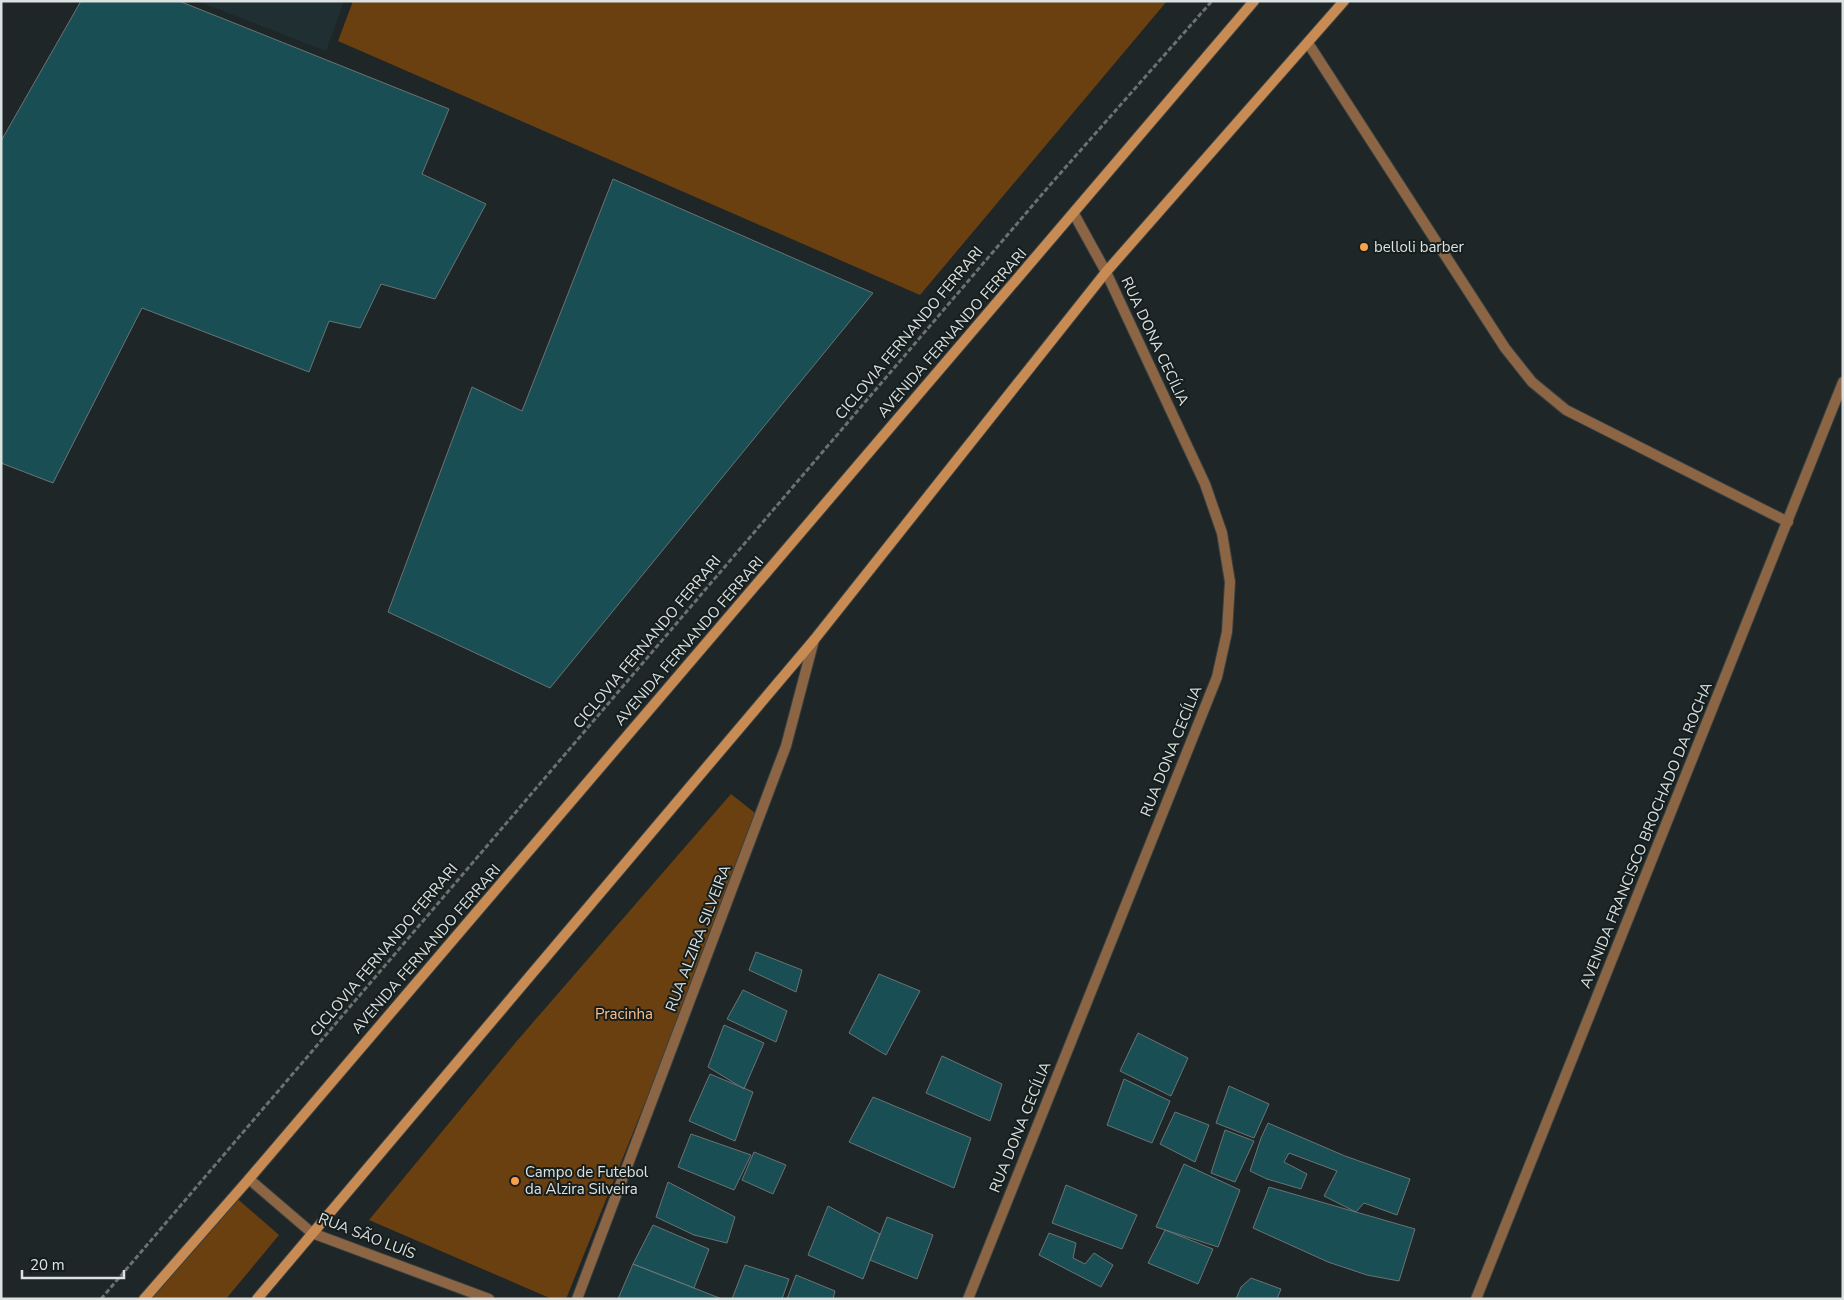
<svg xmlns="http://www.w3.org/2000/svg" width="1844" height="1300" font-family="'Nunito Sans',sans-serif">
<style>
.built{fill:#203032}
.green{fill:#6b4011}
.building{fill:#194f54;stroke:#6a7374}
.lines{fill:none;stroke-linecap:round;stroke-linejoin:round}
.minor-casing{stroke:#394041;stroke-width:12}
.tertiary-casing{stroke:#394041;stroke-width:12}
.secondary-casing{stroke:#394041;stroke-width:12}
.path{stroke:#6a7171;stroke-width:3;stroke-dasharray:5 2.5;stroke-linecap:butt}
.minor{stroke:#8c6644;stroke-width:10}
.tertiary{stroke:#8c6644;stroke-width:10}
.secondary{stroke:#c88b53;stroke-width:10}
.poi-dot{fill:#f8a14a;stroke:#151d1d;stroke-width:2}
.labels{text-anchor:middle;stroke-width:4;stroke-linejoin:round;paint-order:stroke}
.poi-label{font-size:15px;fill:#dce2e2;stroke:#151d1d;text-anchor:start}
.street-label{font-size:15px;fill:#dce2e2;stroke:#151d1d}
.park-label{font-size:15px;fill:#fec18b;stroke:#151d1d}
</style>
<rect width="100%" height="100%" fill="#1e2627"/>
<path class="built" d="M197 1H344L326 51Z"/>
<path class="green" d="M353 1H1167L920 295 338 41Z
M731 794 760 817 566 1299H552L369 1220 516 1042Z
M234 1196 279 1235 226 1299H147Z"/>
<path class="building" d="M81 1H179L449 109 422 174 486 204 435 299 381 284 360 328 329 321 309 372 142 308 53 483 1 463V141Z
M613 179 873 293 550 688 388 612 472 387 522 411Z
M756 952 802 970 796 992 749 970Z
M879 974 920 991 886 1055 849 1033Z
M743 990 787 1011 776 1042 727 1019Z
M724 1025 764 1043 744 1089 708 1067Z
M1138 1033 1188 1058 1171 1096 1120 1071Z
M942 1056 1002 1084 990 1121 926 1093Z
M710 1074 753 1092 735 1141 689 1121Z
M1124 1079 1170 1101 1152 1143 1107 1125Z
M1229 1086 1269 1104 1254 1138 1216 1123Z
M873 1097 971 1138 954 1188 849 1142Z
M1175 1112 1209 1125 1195 1162 1160 1144Z
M1268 1123 1345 1156 1410 1179 1397 1215 1364 1203 1356 1212 1324 1196 1337 1171 1289 1153 1284 1162 1307 1174 1301 1189 1267 1179 1250 1171 1261 1138Z
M1225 1130 1254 1141 1235 1182 1211 1173Z
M691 1134 751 1155 734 1190 678 1167Z
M754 1152 786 1165 773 1194 742 1180Z
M1184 1164 1240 1190 1218 1247 1156 1227Z
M668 1182 735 1217 727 1243 694 1235 656 1217Z
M1066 1185 1137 1215 1122 1249 1052 1223Z
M1269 1187 1415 1229 1399 1281 1367 1275 1328 1262 1253 1228Z
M828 1206 880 1234 863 1279 808 1255Z
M887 1217 933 1235 917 1279 870 1260Z
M653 1225 709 1249 694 1288 633 1264Z
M1165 1230 1213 1249 1198 1284 1148 1263Z
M1049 1233 1076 1243 1073 1258 1085 1264 1094 1253 1113 1265 1101 1287 1039 1255Z
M633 1264 694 1288 722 1299H618Z
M745 1265 789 1279 782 1299H732Z
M796 1275 835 1291 833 1299H787Z
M1251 1278 1281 1289 1277 1299H1236L1241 1287Z"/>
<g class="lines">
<g class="minor-casing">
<path id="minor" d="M1308 43 1505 348 1532 382 1566 410 1788 522
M249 1179 312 1233 489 1299
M577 1299 786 746 814 640"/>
</g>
<g class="tertiary-casing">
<path id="tertiary" d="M968 1299 1217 677 1227 632 1230 582 1222 533 1205 484 1106 272 1074 214
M1476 1299 1843 382"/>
</g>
<g class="secondary-casing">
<path id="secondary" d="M144 1299 249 1179 1254 1
M257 1299 814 640 1106 272 1344 1"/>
</g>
<path class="path" d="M101 1299 1050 185 1212 1"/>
<use href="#minor" class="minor"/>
<use href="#tertiary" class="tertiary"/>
<use href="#secondary" class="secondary"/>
</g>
<g class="poi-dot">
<circle cx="1364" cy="247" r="5"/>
<circle cx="515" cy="1181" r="5"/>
</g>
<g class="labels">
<g class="poi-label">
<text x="1374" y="252">belloli barber</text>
<text x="525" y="1177">Campo de Futebol<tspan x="525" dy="17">da Alzira Silveira</tspan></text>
</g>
<g class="street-label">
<text transform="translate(909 333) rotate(-50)" y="5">CICLOVIA FERNANDO FERRARI</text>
<text transform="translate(952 333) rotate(-49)" y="5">AVENIDA FERNANDO FERRARI</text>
<text transform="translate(1155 341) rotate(65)" y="5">RUA DONA CECÍLIA</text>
<text transform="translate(689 641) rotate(-49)" y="5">AVENIDA FERNANDO FERRARI</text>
<text transform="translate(647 642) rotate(-50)" y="5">CICLOVIA FERNANDO FERRARI</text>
<text transform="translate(1171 751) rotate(-68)" y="5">RUA DONA CECÍLIA</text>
<text transform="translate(1646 835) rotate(-68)" y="5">AVENIDA FRANCISCO BROCHADO DA ROCHA</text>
<text transform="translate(698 938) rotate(-69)" y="5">RUA ALZIRA SILVEIRA</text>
<text transform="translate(426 949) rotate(-49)" y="5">AVENIDA FERNANDO FERRARI</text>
<text transform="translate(384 950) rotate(-50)" y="5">CICLOVIA FERNANDO FERRARI</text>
<text transform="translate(1020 1127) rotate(-68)" y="5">RUA DONA CECÍLIA</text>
<text transform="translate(367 1236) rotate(21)" y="5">RUA SÃO LUÍS</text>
</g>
<g class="park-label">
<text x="624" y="1019">Pracinha</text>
</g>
</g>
<rect width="1844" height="1300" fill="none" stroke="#dce2e2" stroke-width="5"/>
<path d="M22 1270v8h102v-8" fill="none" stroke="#dce2e2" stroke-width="2.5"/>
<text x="30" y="1270" font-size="15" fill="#dce2e2" stroke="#151d1d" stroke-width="4" paint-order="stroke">20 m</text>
</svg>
